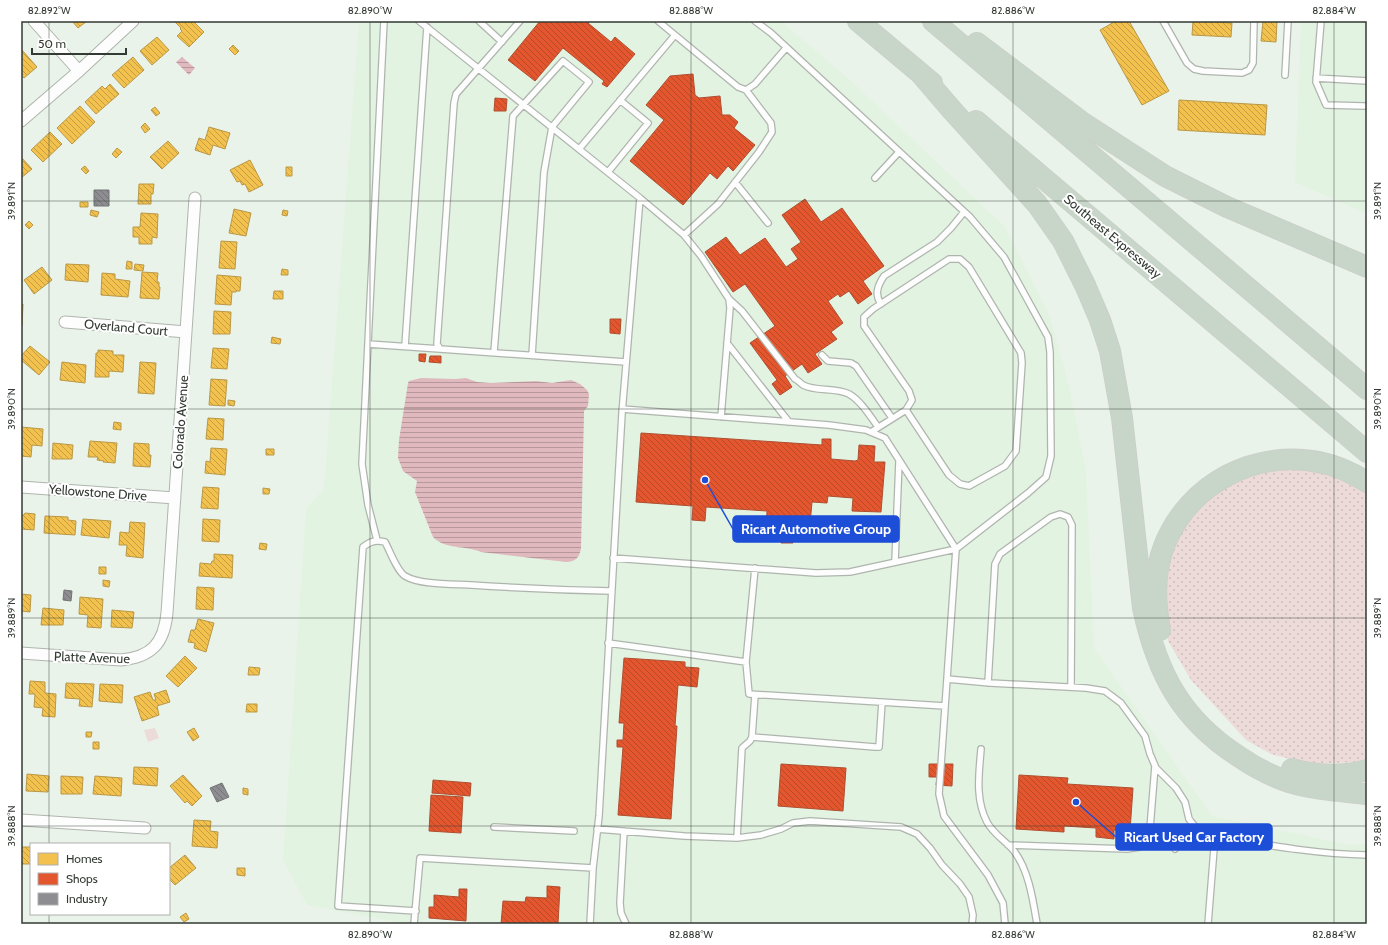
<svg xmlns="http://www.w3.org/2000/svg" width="1388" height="945" font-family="Cabin,sans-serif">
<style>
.built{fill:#e2f3e1}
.grass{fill:url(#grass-dots)}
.pitch{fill:#eddbda}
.water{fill:url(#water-rules)}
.homes{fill:url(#homes-back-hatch);stroke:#b99846}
.shops{fill:url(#shops-back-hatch);stroke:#af4e30}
.industry{fill:url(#industry-back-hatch);stroke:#727476}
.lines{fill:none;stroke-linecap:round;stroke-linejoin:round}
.service-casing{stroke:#afb5ae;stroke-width:8}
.minor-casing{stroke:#afb5ae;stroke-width:13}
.motorway-casing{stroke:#cbd0ca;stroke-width:22}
.service{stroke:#fcfdfc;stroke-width:5.5}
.minor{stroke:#fcfdfc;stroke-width:11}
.motorway{stroke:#c8d6c9;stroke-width:20}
.ticks{fill:none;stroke:#333a33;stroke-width:1;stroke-opacity:0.45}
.labels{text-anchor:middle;stroke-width:4;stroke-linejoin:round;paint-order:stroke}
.street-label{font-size:13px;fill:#333a33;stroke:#fff}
.leader{fill:none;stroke:#1d4ed8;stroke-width:1.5}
.callout-dot{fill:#1d4ed8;stroke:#fff;stroke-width:1.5}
.callout{fill:#1d4ed8;stroke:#1d4ed8;stroke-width:1.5}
.callout-label{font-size:14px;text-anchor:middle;font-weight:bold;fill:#fff}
.neatline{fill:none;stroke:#333a33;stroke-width:1.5}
.ticks-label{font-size:10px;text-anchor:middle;fill:#333a33}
</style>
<defs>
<pattern id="grass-dots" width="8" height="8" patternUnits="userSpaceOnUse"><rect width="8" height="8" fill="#eddbda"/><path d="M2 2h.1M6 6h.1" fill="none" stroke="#ccbdbc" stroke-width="1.8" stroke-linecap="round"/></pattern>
<pattern id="water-rules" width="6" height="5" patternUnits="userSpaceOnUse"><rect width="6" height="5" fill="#e0b9be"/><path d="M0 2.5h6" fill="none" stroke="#b6979b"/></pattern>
<pattern id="homes-back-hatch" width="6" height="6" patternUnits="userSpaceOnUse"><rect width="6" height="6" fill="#f2c14e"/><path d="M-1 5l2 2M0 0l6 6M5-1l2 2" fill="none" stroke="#c59e41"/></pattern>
<pattern id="shops-back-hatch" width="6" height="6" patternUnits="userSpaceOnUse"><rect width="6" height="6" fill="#e4572e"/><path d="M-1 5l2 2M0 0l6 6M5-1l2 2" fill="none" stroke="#b94928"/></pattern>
<pattern id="industry-back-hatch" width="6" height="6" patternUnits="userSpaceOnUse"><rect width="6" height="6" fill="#8d8d92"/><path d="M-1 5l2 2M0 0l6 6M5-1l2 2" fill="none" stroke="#747478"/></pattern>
</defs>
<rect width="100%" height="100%" fill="#eaf3e9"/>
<path class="built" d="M359 21H781L850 80 1005 227 1050 317 1069 386 1086 471 1094 648 1212 816 1349 845 1367 844V924H514L429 918 417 924H407L307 905 283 860 306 509 324 489Z
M1301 21H1367V214L1295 182Z"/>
<path class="grass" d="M1279 465 1342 475 1367 493V759L1361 762 1309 764 1271 754 1246 740 1191 680 1168 641 1162 594 1171 549 1190 514 1228 482Z"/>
<path class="pitch" d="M155 728 159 738 148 742 144 730Z"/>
<path class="water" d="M182 57 195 68 189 75 176 62Z
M421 378 456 379 466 378 477 382 491 383 536 381 552 383 571 380 580 384 587 390 589 394 588 406 584 411V413L581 549C579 557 576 562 566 562L481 552C465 545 445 550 433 537L415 492 417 481 403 471 398 458 399 440 408 383 409 381Z"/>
<path class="homes" d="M72 21H87L78 28Z
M174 21H193L204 32 189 47 177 36 182 31 180 29 181 28Z
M1116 21H1129L1169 91 1142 105 1100 30Z
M1193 21 1232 23 1231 37 1192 35Z
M1263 21H1277L1276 42 1261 41Z
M157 37 169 50 152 65 140 51Z
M233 45 239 51 235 55 229 49Z
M22 50 37 67 24 78 21 75Z
M133 57 144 70 124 88 112 75Z
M110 84 119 94 96 114 85 102 102 86 105 89Z
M1179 100 1267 105 1265 135 1178 130Z
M80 106 95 122 72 144 57 128Z
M155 107 160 113 156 116 151 110Z
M145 123 150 129 145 133 141 127Z
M209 127 230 133 225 149 213 145 210 155 195 150 199 138 205 140Z
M50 132 62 144 43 162 31 150Z
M168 141 179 153 162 169 150 157Z
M117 148 122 152 116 158 112 154Z
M21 157 32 169 21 178Z
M250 160 263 185 249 192 245 184 242 185 240 181 237 182 230 170Z
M85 166 89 171 86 174 81 169Z
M286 167H292V176H286Z
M139 184H154L153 194H151V204H138Z
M80 202H88V207H80Z
M234 209 251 213 246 236 229 233Z
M91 210 99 212 97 217 90 215Z
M283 210 288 211 287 216 282 215Z
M141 213 158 214 157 238 152 237V244H139V237H133V227H140Z
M29 221 33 225 29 229 25 225Z
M221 241 237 242 235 269 219 268Z
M127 261 132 262V269H126Z
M66 264 89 265 88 282 65 280Z
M135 264 144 265 143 271 134 270Z
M42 267 52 280 34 294 24 280Z
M282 269 288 270V275H281Z
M142 272 158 273 157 282H159V287H160L159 299 140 298Z
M102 273 115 274V279L130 281 128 297 101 295Z
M217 275 241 277 240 291H236V292H232L231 305 215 304Z
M274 291H283V299H273Z
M21 304H23L22 326H21Z
M214 311 231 312 230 334H213Z
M272 337 281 339 280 344 271 343Z
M30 346 50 362 39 375 21 360V356Z
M213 348 229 349 227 369 211 368Z
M98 350 113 351V355H124L123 372 109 371V377H95L96 353H98Z
M62 362 86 365 85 383 60 380Z
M140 362 156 363 154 394 138 393Z
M211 379 227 380 225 406 209 405Z
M228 400 235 401 234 406 228 405Z
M208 418 224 419 223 440 206 439Z
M114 422 121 423V430L113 429Z
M21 427 43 429 42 446 32 445 31 457 21 456Z
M90 441 117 443 115 463 103 462 104 461 97 460 98 457H88Z
M53 443 73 445 72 459H52Z
M134 443 149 444V455H151L150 467 133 466Z
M211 448 227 449 225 475 205 473 206 461 210 462Z
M266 449H274V455H266Z
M203 487 219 488 218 509 201 508Z
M263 488 270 489 269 494H263Z
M25 513 35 514 34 530 21 529V515H24Z
M45 516 68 517V520L76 521 75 535 44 533Z
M83 519 111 521 109 538 81 535Z
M203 519 220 520 219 542 202 541Z
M130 522 145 523 143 558 126 556 127 545H119L120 532 129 533Z
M260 543 267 544 266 550 259 549Z
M214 554 233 555 232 578 199 576 200 563 211 564 212 561H214Z
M99 567H106V574H99Z
M103 580 110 581 109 587 103 586Z
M197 587 214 588 213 610 196 609Z
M21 594 31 595 30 612 21 611Z
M80 597 103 599 101 628 87 627 88 615 79 614Z
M43 608 64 610 63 625H41Z
M112 610 134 612 132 628 111 627Z
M198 619 214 623 206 652 194 648 195 643 188 642 191 630H195Z
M185 656 197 668 178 687 166 676Z
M249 667 260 668 259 675H248Z
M30 681 45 682V693L56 694 55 717 42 716 43 708 34 707 35 694H29Z
M66 683 94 684 92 707 79 706 80 699 65 698Z
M100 684 123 685 122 703 99 701Z
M166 690 170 702 157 706 159 715 142 721 134 697 150 692 153 700H156L154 694Z
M247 704H257V712H246Z
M194 728 199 737 193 741 187 732Z
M86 732H92L91 737H86Z
M93 742H99V749H93Z
M134 767 158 768 157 786 133 784Z
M27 774 49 776 48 792 26 791Z
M183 775 202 796 192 806 187 801 185 803 170 786Z
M61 776 83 777 82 794H61Z
M95 776 122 778 121 796 93 794Z
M243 788 248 789V795L243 794Z
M194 820 211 821 210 831 218 832 217 848 192 846Z
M21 847H31V864H21Z
M185 855 196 868 175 885 169 879V868Z
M237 868H245V876L237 875Z
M186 913 189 919 184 922 180 917Z"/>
<path class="shops" d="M540 21H590L588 23 611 42 615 37 635 54 607 87 602 84 604 81 563 48 535 81 508 60Z
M693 74 695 95 699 98 720 96 722 115H730L738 122 734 128 755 145 733 171 728 166 717 179 710 173 683 205 630 161 664 120 646 105 670 76Z
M495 98 507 99 506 111H494Z
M805 199 821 222 842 208 884 266 863 281 872 294 858 304 849 291 840 297 838 294 828 301 843 323 831 332 837 339 815 354 822 364 808 373 802 364 785 376 792 387 780 395 772 384 777 380 750 343 775 326 745 284 733 292 705 252 726 237 740 255 765 238 786 267 798 259 791 249 801 242 782 215Z
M610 319H621L620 334 610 333Z
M419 354H426L425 362 419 361Z
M430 356H441V363L429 362Z
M641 433 822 445V439H831V459L855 461 858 460 859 445 875 446 874 462H885L881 512 852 511 853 498 828 496 827 503 812 502 809 536 793 535V543H781L782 535 766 534 767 511 706 507 705 521 692 520 693 506 636 502Z
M624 658 685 662V667L699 668 697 687 678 685 675 726H677L671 819 618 815 623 747H617V740H623L624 723H619Z
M781 764 846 768 843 811 778 806Z
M929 764H953L952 786 936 785 937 777H929Z
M1019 775 1068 778 1067 784 1133 788 1130 831 1114 830V839L1096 837V828L1064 826V832L1016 829Z
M433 780 471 783 470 796 432 793Z
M431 795 463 797 461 833 429 831Z
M547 886 560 887 558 924H501L503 901 525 902 526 897 547 898Z
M459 889H467L466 921 429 918V907H434V895L459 897Z"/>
<path class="industry" d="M94 190H109V206H94Z
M64 590 72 591 71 601 63 600Z
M222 783 229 797 217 802 210 788Z"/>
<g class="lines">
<g class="service-casing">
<path id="service" d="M419 21 640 198 622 413 599 816 593 868 590 924
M479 21 502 42
M520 21 456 94 454 103 437 344 440 349 626 362
M658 21 738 87 746 90 755 84 786 48
M755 21 771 33 970 217 1004 257 1048 337 1050 352 1051 456 1046 477 1028 493 956 549 939 794 944 816 988 875 1003 903 1005 924
M1163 21 1187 63 1194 69 1203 71 1242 73 1249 70 1253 63 1254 21
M1321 21 1316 82 1326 105 1364 106
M1285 75 1288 21
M1316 78 1367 81
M580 148 675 35
M608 172 648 123 620 100
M875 178 899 152
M735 182 768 223
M640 198 684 235 701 256 729 299 730 308 721 417
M684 235 718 204 759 152 772 132 771 123 746 90
M729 299 742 311 795 379C798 380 800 383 803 385 816 392 835 387 849 394 861 401 870 416 878 427
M881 304C874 294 878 285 884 276L937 242 951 228 964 212
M727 343 789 422
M368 344 440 349
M405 346 427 27
M494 352 513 116 563 61 589 82 552 127 544 172 532 355
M822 355 828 361 851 363 856 366 892 418
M871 432 906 410 912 400 909 391 864 326V317L873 309 949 259H960L969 267 1021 353 1022 363 1016 451 1005 466 969 486 960 484 949 475 906 410
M377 540 368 505 362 464 384 21
M613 558 816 573 850 572 956 549 885 438 866 430 829 425 622 409
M895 562 899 461
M608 643 746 662 749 694 945 706
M746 662 755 568
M947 679 990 683 1086 688 1105 691 1121 703 1145 736 1150 754 1156 768 1176 788 1185 802 1189 819 1201 834C1256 843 1311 854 1367 855
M988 683 995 564 1000 554 1051 517 1060 514 1068 517 1072 525 1071 687
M755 695 752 737 875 747H879L882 702
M981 749C979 774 975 799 987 822 993 834 1006 841 1014 851 1029 871 1033 900 1037 924
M494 827 574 831
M597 829 684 836 737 838 761 835 781 829 793 823 810 821 901 827 917 834 930 848 942 865 960 884 969 897 973 915 972 924
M624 831 620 903 621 913 626 924
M737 838 742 748 750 741 752 737
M1008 845 1127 849 1140 847 1149 841 1155 766
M1175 849 1182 843 1214 846
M416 911 338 906 363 547C371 541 375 540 385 542 390 551 397 571 405 576 420 585 453 584 471 585 518 588 565 590 611 591
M414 924 420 858 593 868
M1208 924 1215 836"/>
</g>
<g class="minor-casing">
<path id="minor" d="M34 21 79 71
M21 121 79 71 133 21
M65 322 186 332
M21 487 175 498
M21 653 121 660C151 657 164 644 167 613L195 198
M21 820 145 828"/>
</g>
<g class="motorway-casing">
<path id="motorway" d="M858 21 932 83
M933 21 1367 389
M977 43 1083 123 1165 176 1227 207 1367 267
M921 74 951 109 1037 204 1063 241 1085 285 1100 320 1110 351 1122 418 1143 608C1157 673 1181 719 1238 756 1254 767 1271 776 1289 782 1315 790 1341 791 1367 794
M976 121 1367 452
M1160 630C1155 603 1154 572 1164 546 1189 483 1256 448 1323 463 1338 466 1354 474 1367 482
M1292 769C1317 776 1342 777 1367 770"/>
</g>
<use href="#service" class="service"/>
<use href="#minor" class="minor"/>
<use href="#motorway" class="motorway"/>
</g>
<path class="ticks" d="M49 21V844M370 21V924M691 21V924M1013 21V924M1334 21V924M21 201H1367M21 409H1367M21 618H1367M21 826H1367M49 914V924"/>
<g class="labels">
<g class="street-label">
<text transform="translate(1113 236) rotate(40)" y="5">Southeast Expressway</text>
<text transform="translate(126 327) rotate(5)" y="5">Overland Court</text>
<text transform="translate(180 422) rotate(-86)" y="5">Colorado Avenue</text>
<text transform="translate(98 492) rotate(4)" y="5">Yellowstone Drive</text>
<text transform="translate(92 657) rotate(2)" y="5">Platte Avenue</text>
</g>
</g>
<path class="leader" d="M705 480L733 529M1076 802L1116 837"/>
<g class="callout-dot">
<circle cx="705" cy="480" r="4"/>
<circle cx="1076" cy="802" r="4"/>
</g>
<g class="callout">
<rect x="733" y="516" width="166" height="26" rx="4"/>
<rect x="1116" y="824" width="156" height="26" rx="4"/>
</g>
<g class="callout-label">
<text x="816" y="534">Ricart Automotive Group</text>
<text x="1194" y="842">Ricart Used Car Factory</text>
</g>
<rect width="1388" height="945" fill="none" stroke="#ffffff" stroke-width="44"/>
<rect x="30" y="843" width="140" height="72" fill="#ffffff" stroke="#adb0ad"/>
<rect x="38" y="853" width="20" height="12" fill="#f2c14e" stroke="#adb0ad"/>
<text x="66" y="863" font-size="12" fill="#333a33">Homes</text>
<rect x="38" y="873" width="20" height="12" fill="#e4572e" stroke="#adb0ad"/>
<text x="66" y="883" font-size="12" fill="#333a33">Shops</text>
<rect x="38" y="893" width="20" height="12" fill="#8d8d92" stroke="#adb0ad"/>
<text x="66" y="903" font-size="12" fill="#333a33">Industry</text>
<path d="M32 48v6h94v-6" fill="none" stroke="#333a33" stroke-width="2"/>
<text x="38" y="48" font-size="12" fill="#333a33" stroke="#ffffff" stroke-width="3" paint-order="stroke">50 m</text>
<rect x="22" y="22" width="1344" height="901" class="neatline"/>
<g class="ticks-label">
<text x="49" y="14">82.892°W</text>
<text x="370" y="14">82.890°W</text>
<text x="691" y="14">82.888°W</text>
<text x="1013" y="14">82.886°W</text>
<text x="1334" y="14">82.884°W</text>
<text transform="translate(11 201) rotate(-90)" y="4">39.891°N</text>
<text transform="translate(1377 201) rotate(-90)" y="4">39.891°N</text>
<text transform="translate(11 409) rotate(-90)" y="4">39.890°N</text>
<text transform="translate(1377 409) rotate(-90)" y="4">39.890°N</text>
<text transform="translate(11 618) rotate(-90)" y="4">39.889°N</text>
<text transform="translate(1377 618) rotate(-90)" y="4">39.889°N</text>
<text transform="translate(11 826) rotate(-90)" y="4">39.888°N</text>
<text transform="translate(1377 826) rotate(-90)" y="4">39.888°N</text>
<text x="370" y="938">82.890°W</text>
<text x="691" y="938">82.888°W</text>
<text x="1013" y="938">82.886°W</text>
<text x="1334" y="938">82.884°W</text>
</g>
</svg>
